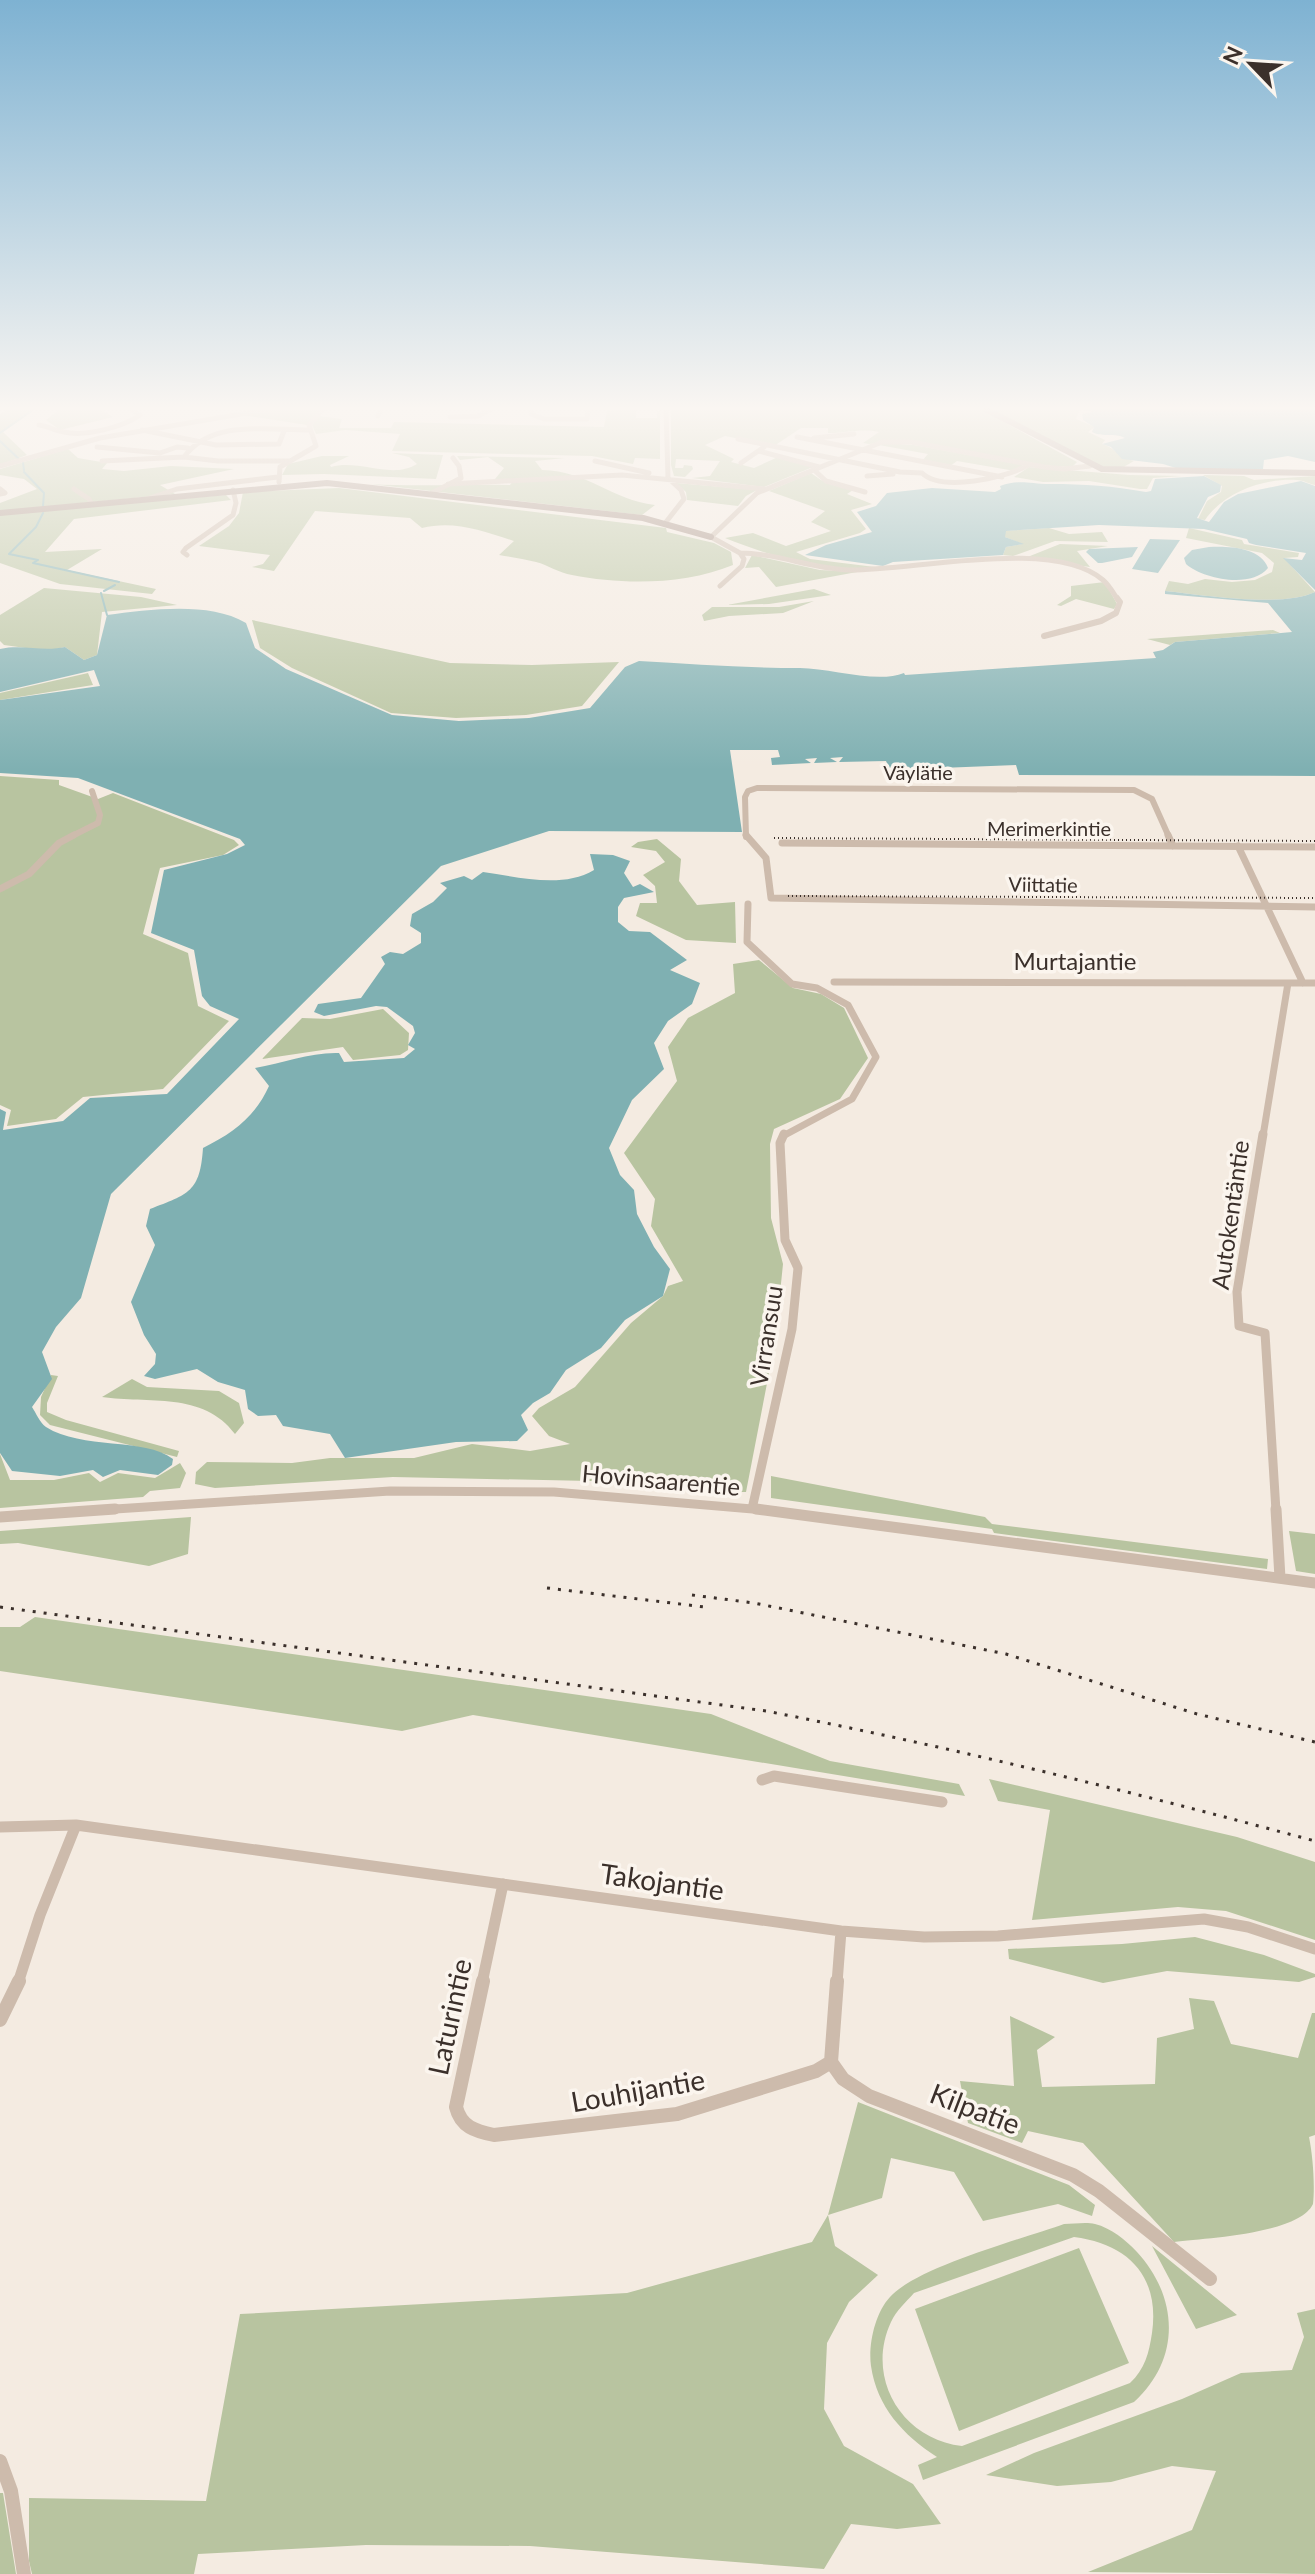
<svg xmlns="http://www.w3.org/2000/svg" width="1315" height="2574" font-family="Lato,sans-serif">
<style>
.green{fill:#b8c4a0;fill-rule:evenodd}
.water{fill:#7fb0b2}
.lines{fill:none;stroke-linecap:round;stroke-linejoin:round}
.stream{stroke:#7fb0b2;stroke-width:2}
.street-far5{stroke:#cdbbac;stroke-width:5}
.street-far4{stroke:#cdbbac;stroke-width:6}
.street-far3{stroke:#cdbbac;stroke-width:7}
.street-far2{stroke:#cdbbac;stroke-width:9}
.street-far1{stroke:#cdbbac;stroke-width:11}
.street{stroke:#cdbbac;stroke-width:14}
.secondary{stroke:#a18a7d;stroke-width:6}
.rail-far1{stroke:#3b302b;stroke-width:2;stroke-dasharray:1 3;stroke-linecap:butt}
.rail{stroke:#3b302b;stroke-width:3;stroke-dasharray:3 8;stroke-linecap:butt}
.labels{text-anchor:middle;stroke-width:7;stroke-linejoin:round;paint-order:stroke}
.far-street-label{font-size:20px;fill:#3b302b;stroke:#fbf5ee}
.street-label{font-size:24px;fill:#3b302b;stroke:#fbf5ee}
.near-street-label{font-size:28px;fill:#3b302b;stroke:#fbf5ee}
</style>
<rect width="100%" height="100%" fill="#f4ebe1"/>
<path class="green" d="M9 409H36L3 432 27 455 0 465V414Z
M60 409H100L113 417 60 430 46 420Z
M287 409H320L307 425 242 415Z
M636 409V418H657V411H660V459L635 458 633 464 592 456 392 451 400 434 345 430 316 434 312 425 319 416 342 419 339 428H391L394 422 604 427 607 411Z
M671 409H980L1077 462 1072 467 1049 466 905 440 869 444 863 443 879 432C861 428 847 433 828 433V428H801L774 446 725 436 705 445 734 459 731 462 754 468 778 457 813 467 764 487 692 478 710 476 720 461 676 459 675 468H683L684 465 692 466 693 469 685 477 674 476 671 465Z
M990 409H1080L1076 419 1095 427 1088 432 1105 440 1102 444C1116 448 1120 459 1134 461L1120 469 1101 467Z
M884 443 914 445 1023 465 1015 471 957 461 950 466 922 461 928 454 879 445Z
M68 449 78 458 107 463 102 469 124 471 171 466 234 469 160 485 175 494 0 511V503L37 489 24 479 0 475V469Z
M392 453 443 455 436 479 324 474 282 475 288 464 322 456H349L330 465 331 467C360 459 391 480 417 464L409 457Z
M457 456 565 458 535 461 542 470C589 471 611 500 655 505L642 515 370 484C417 487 462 484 510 485L513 481 495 479 504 468 488 457 460 460Z
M1029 467 1129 475 1182 476 1153 478 1147 489H1140L1089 481 1043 482 1014 477Z
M811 473 821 480 853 490 847 494 872 504 851 510 866 529 860 533 796 552 810 559 875 567C825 574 771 556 725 538L753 533 786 546 831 531 811 522 825 511 769 491Z
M1203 475 1244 476 1254 480 1315 476V485C1309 484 1303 480 1297 480 1264 478 1224 492 1205 520L1198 519 1207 501 1221 492 1222 486Z
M676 483 757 490 746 496 738 506 687 500 686 492Z
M339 488 666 528 667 532 714 543 731 552 733 565C684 585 623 585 572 575 559 573 548 565 536 562 524 559 511 557 499 555L514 541C483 531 454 520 422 528L410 518 315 511 274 571 252 567 263 564 270 555 199 546 229 526 239 513 243 492Z
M226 495 231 500 74 519 45 552 102 549 67 570 156 589 152 594 60 584 0 563V514Z
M1049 528 1069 534 1102 532 1108 542 1055 541 1013 556 1003 555 1006 547 1022 544 1005 537V531Z
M1189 528 1242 540 1244 544 1299 553 1298 557 1284 558 1315 592C1281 608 1204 595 1165 591L1169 581 1188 584 1205 579 1232 582 1255 580 1272 572 1274 563 1262 553 1186 538Z
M1060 544 1108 546 1077 551 1090 567 1025 558Z
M752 555 820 570 857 572 776 587 759 567 745 568Z
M1105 582 1117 604 1114 609 1076 599 1061 606 1057 605 1071 596V586Z
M44 588 141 597 177 605 102 612 97 655 84 660 65 647 47 651 4 645 0 641V615Z
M814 589 831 595 769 604 727 605Z
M814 601 783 613 729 616 704 621 702 615 712 607H779Z
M252 620 450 663 532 665 619 662 582 706 526 715 456 718 391 713 292 668 260 648Z
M1273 630 1280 633 1175 642 1170 645 1147 639Z
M88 673 93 685 0 700V693Z
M0 776 59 780V785L98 799 113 793 234 840 239 845 223 855 160 868 143 934 188 953 198 1006 229 1021 163 1089 83 1097 56 1119 7 1126 11 1110 0 1105Z
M657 839 681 859 679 881 697 905 735 902 736 943 686 940 636 916 640 903H657L655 886 643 875 665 862 656 851 631 847 638 842Z
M759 960 793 988 821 994 844 1008 868 1058 840 1099 774 1129 770 1144 771 1218 783 1264 775 1342 746 1492H715L638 1482 393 1477 215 1488 195 1484 196 1472 207 1462 292 1463 330 1458H414L472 1444 530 1451 570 1444 549 1436 532 1416 539 1408 575 1387 631 1323 663 1296 668 1286 683 1281 651 1226 655 1199 624 1153 677 1081 668 1047 688 1018 735 993 733 964Z
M383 1009 409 1033 408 1050 400 1055 353 1060 343 1047 262 1059 302 1018 330 1019Z
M51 1375 58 1376 47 1403V1412L66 1420 179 1451 177 1457 50 1425 40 1415 41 1397Z
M132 1379 147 1387 219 1391 239 1403 244 1423 235 1434C203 1391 148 1404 102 1397Z
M0 1454 10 1480H54L89 1473 100 1482 118 1473 155 1478 180 1463 186 1473 180 1488 150 1491 143 1497 0 1508Z
M771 1476 985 1517 992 1524 1268 1559 1267 1569 994 1533 992 1529 771 1498Z
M191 1517 188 1554 149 1566 18 1543 0 1544V1531Z
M1289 1531 1315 1534V1574L1296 1571Z
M35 1617 711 1714 830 1761 959 1784 965 1796 473 1715 402 1731 0 1671V1627H20Z
M989 1779 1237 1837 1315 1862V1940L1226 1911 1178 1907 1032 1920 1050 1810 998 1801Z
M1195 1937 1264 1955 1315 1974V1977L1299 1982 1167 1971 1103 1983 1009 1959 1008 1949 1122 1944Z
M1189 1998 1214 2001 1231 2044 1298 2058 1312 2013H1315V2135L1309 2137C1313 2156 1315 2186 1313 2204 1299 2234 1206 2238 1174 2242L1083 2143 1028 2131 1022 2143 968 2123 960 2081 1014 2086 1010 2016 1055 2037 1037 2050 1042 2087 1155 2084 1157 2038 1194 2029Z
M858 2102 1069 2185 1095 2205 1092 2216 1058 2204 983 2221 954 2172 891 2158 882 2198 828 2215 835 2246 878 2275 849 2302 827 2343 824 2409 844 2446 913 2484 941 2524 897 2529 851 2524 824 2569 530 2546 366 2545 198 2554 194 2574H32L29 2561V2498L206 2501 240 2314 627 2293 812 2242 828 2215Z
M1064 2224C1074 2224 1086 2222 1095 2224 1111 2228 1126 2240 1137 2252 1179 2298 1181 2359 1134 2402L923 2480 918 2465 937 2457C903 2435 877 2407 871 2366 868 2345 875 2313 890 2297 917 2267 1022 2239 1064 2224ZM1074 2237C1129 2244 1160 2277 1152 2333 1149 2353 1145 2369 1130 2383L962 2446C902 2439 865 2378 891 2322 896 2311 906 2302 914 2293Z
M1152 2246 1237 2315 1196 2329Z
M1079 2248 1129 2363 959 2431 915 2309Z
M1315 2309V2574L1088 2572 1192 2530 1216 2471 1172 2466 1111 2482 1057 2486 986 2475 1034 2453 1182 2399 1241 2373 1292 2370 1304 2337 1297 2313Z
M0 2493H3L16 2574H0Z"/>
<path class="water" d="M1082 409H1315V462L1288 456 1264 460 1263 469H1179L1163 464 1122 459 1111 447 1102 444 1125 438C1114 432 1104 438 1092 432L1094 427 1083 420 1082 414 1092 412Z
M1204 476 1221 485 1220 492 1208 497 1197 518 1209 522 1224 502 1238 494 1301 481 1315 486V590L1283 558 1302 560 1306 553 1256 545 1249 543 1247 539 1204 529 1099 525 1006 531 1005 537 1024 544 1006 547 1003 555 893 562 883 566 805 555 826 545 872 532 857 512 876 506 887 493 932 488 995 492 1001 489 1000 486C1021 479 1028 484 1050 484 1085 484 1112 486 1146 492L1151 491 1155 479Z
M1150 539 1180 540 1158 573 1132 569Z
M1138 547 1132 557 1102 563H1098L1086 552 1089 549Z
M1209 547C1228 546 1261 547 1268 568 1251 589 1203 579 1186 564L1184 558 1192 550Z
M1165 591C1204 595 1281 608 1315 592V776L1019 775 1016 765 890 770 886 761 839 762 843 757 830 758 837 762 814 763 817 758 805 759 811 763 772 765 771 758 780 757 778 750H730L742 832 549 831 441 866 111 1194 81 1298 56 1327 42 1352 52 1379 32 1407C36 1413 40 1423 46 1427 82 1450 144 1437 173 1459L172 1465 158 1475 120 1470 103 1477 93 1470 60 1476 12 1471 0 1453V1109L6 1112 3 1130 63 1121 90 1098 167 1094 239 1019 210 1006 202 996 194 950 151 933 164 870 227 854 245 845 240 839 78 778 0 773V700L100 686 94 670 0 692V649C22 644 43 652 65 647L84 660 97 655 107 615C149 610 208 601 246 623L255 648 286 669 392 715 459 721 529 718 590 708 625 667 639 661C692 664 747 668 800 668 830 668 877 684 904 673L905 675 1156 658 1153 652 1163 650 1175 642 1292 632 1268 603 1165 594Z
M590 854 613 855 630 861 624 873 633 887 640 884 654 892 624 898 618 907V922L629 931 650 932 687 960 670 970 700 983 692 1004 668 1021 654 1043 664 1069 632 1100 609 1148 620 1175 634 1190 637 1214 654 1247 670 1269 663 1296 625 1320 601 1348 566 1370 550 1393 533 1403 521 1415 528 1430 517 1441 456 1442 345 1458 330 1434 283 1426 276 1415 258 1416 248 1409 245 1390 218 1382 197 1369 155 1379 144 1376 155 1364 156 1354 144 1335 131 1302 155 1245 146 1226 150 1209C189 1194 200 1192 203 1148 233 1133 255 1117 269 1086L255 1068C283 1063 311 1052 339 1053L344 1062 404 1058 415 1049 408 1045 415 1033 413 1026 387 1007 376 1006 324 1016 314 1012 318 1004 361 998 385 964 381 957 390 952 403 954 421 943V933L410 926 412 914 433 902 447 888 440 883 464 876 472 880 483 872C519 877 562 889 594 870Z"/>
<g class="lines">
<path class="stream" d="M0 433 34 409
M0 441 19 459
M23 463 24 470
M24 472 44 493 43 506
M43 513 36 527 9 554 38 560 33 563 119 582
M104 591 115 585
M101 593 107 615"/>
<path class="street-far5" d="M532 409 531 414 544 419H587L588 409
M666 409 668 478 681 490 684 499 666 522
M378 416 381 409
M450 417 478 416 491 409
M39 425C48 426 55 431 64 432 85 437 123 427 140 415L131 409
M142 430 216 445 279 444 284 431
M797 437 1002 477
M814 438 854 434
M738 439 900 472 922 473C941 492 1007 478 1028 465
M97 447 160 453 177 447 188 448
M759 451 819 467
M184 457C212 419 267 430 309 430
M102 461 184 457 218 461H291
M595 461 649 473
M741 463 764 447
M0 466 100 438 271 409
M813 469 826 481 865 492
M867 476 893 474
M279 482 280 467 316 446 309 425 323 409
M448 484 622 475 765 489
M0 489 5 493 0 494
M74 489 89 499 92 505
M432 493 461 478 459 466 453 458
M147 499 177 489 278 477
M711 537 757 493 882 442H911L1044 467 1064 469 1090 466
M711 537 740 553
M740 553C777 553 812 569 849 570 912 571 1053 537 1103 580 1109 585 1114 594 1118 600
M187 555 183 552 186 548 233 515 236 503 233 490
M720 586 742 566 744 559 740 553"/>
<path class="street-far4" d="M1044 636 1101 621 1116 613 1120 602 1117 598
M70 837 98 823 100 815 92 791
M746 837 745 797 748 791 757 788 1134 790 1152 799 1169 837"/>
<path class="street-far3" d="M746 835 766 858 771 898 1315 907
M1168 835 1173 846
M782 843 1315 847
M1238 846 1303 983
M0 889 29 874 59 843 74 835
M748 904 747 942 792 984 817 988 848 1005 876 1057 852 1099 783 1136
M834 982 1315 983
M1263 1136 1288 983"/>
<path class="street-far2" d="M1263 1134 1237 1292 1239 1326 1265 1333 1276 1511
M752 1509 792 1329 798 1268 785 1240 780 1143 784 1134
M85 1511 390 1491 554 1492 775 1511"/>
<path class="street-far1" d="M756 1509 1315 1583
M1276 1509 1280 1578
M0 1517 115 1509
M762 1780 774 1776 942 1802
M0 1827 76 1825 841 1931 924 1937 998 1936 1204 1919 1248 1927 1315 1949
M18 1983 40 1915 76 1825
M482 1983 503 1884
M837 1983 841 1931"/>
<path class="street" d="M483 1981 456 2107C461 2127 475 2131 494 2135L677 2114 816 2071 831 2062
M837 1981 831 2062 843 2079 869 2096 1073 2175 1099 2191 1210 2279
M0 2020 19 1981
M0 2461 11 2491 24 2574"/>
<path class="secondary" d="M985 409 1102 469 1315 473
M0 513 327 483 643 518 711 537"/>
<path class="rail-far1" d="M774 838 1315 841
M788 896 1315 898"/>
<path class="rail" d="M547 1588 705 1607
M692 1595 754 1603 1006 1654 1197 1714 1315 1742
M0 1607 766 1711C951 1747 1133 1792 1315 1841"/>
</g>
<linearGradient id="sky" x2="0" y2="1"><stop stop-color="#7eb2d2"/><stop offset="0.53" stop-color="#faf6f2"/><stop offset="1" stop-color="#faf6f2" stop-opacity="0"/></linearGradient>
<rect width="1315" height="770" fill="url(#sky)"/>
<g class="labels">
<g class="far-street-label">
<text x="918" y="780">Väylätie</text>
<text x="1049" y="836">Merimerkintie</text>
<text transform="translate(1043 885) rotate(1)" y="7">Viittatie</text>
</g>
<g class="street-label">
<text x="1075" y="970">Murtajantie</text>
<text transform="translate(1231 1215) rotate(-82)" y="8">Autokentäntie</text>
<text transform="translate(767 1336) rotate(-81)" y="8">Virransuu</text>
<text transform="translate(661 1481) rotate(5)" y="8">Hovinsaarentie</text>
</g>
<g class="near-street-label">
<text transform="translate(662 1882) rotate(8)" y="10">Takojantie</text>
<text transform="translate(450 2017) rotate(-78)" y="10">Laturintie</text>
<text transform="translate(638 2091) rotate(-10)" y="10">Louhijantie</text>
<text transform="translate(975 2109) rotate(21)" y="10">Kilpatie</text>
</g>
</g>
<g transform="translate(1251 64) rotate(295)" stroke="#fbf5ee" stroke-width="6" paint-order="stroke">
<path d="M0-6L14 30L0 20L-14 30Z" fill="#3b302b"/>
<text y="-12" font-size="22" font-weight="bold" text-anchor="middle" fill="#3b302b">N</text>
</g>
</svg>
